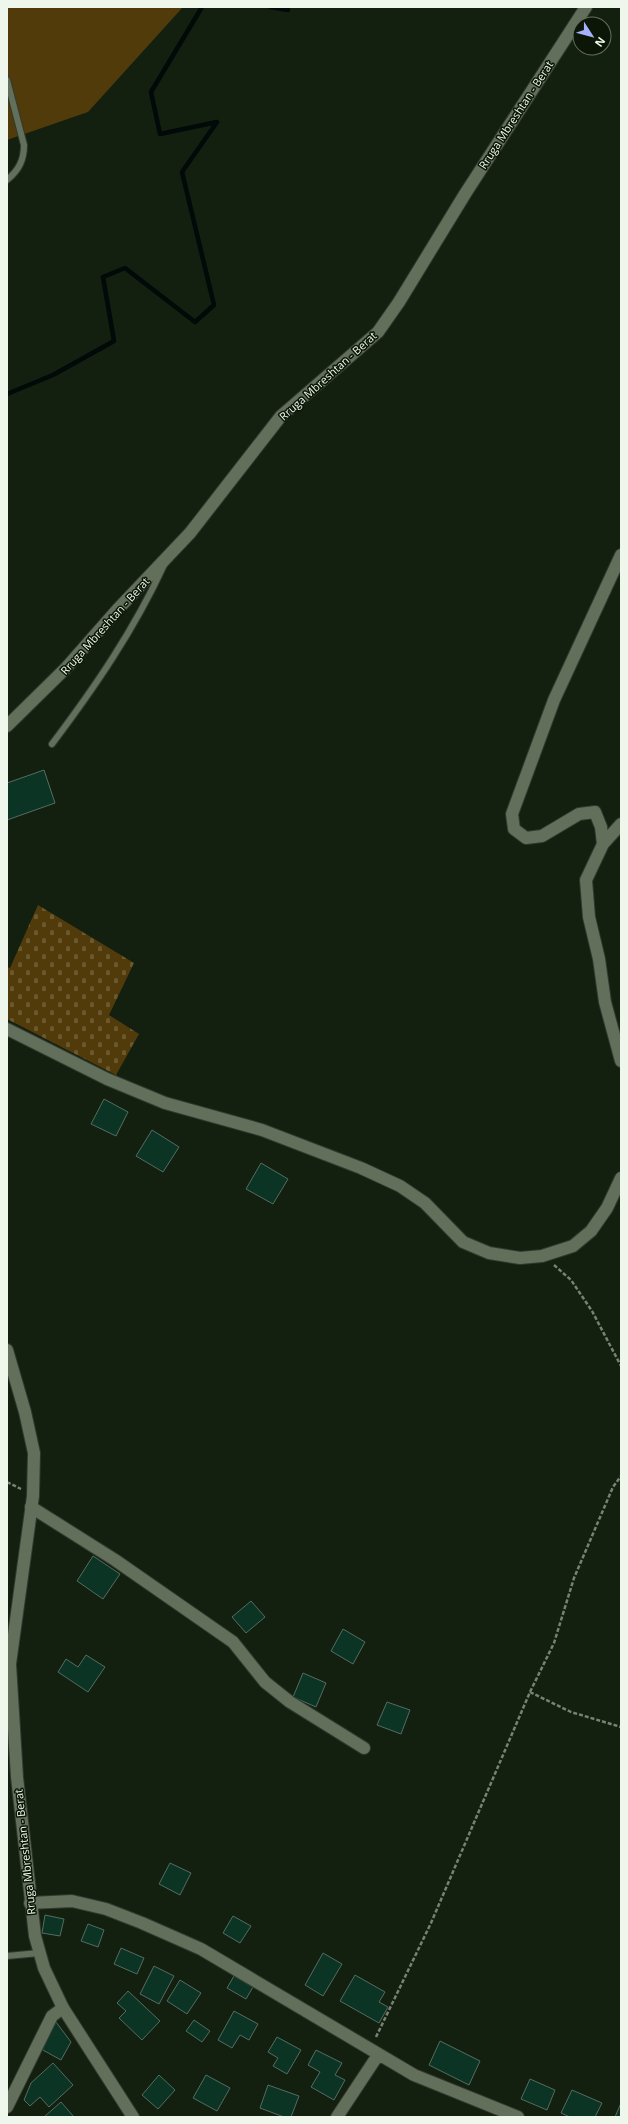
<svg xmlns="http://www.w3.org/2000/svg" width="628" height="2124" font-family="'Open Sans',sans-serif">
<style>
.green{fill:#523b0a}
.cemetery{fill:url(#cemetery-stones)}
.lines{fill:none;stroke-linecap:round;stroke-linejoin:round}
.stream{stroke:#010909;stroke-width:4.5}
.building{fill:#0c3425;stroke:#546c61}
.lane-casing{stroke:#31392f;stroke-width:8}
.street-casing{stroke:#31392f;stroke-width:14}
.secondary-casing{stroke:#31392f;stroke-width:14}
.path{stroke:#778274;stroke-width:2.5;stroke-dasharray:4 2;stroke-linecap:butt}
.lane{stroke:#616f5b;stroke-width:6}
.street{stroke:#616f5b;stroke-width:12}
.secondary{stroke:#616f5b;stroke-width:12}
.labels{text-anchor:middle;stroke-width:3;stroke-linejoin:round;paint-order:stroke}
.street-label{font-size:11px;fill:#eff7ec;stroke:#0b1606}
</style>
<defs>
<pattern id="cemetery-stones" width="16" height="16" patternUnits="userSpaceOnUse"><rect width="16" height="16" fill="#523b0a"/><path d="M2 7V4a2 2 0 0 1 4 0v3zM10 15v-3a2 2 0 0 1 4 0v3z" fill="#6b582e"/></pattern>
</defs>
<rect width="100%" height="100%" fill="#131f0f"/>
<path class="green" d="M7 7H183L88 112 7 140Z"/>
<path class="cemetery" d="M38 905 134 963 109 1015 139 1034 116 1075 7 1019V967L10 968Z"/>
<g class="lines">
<path class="stream" d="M270 7 288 10 287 7
M7 394 53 375 114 341 103 277 125 268 195 322 214 305 182 172 217 122 160 134 151 92 202 7"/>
</g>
<path class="building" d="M44 770 55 803 7 820V783Z
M104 1099 128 1112 116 1136 91 1124Z
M152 1130 179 1147 163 1172 136 1156Z
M261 1163 288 1179 273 1204 246 1189Z
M93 1556 120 1574 103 1599 77 1581Z
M251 1601 265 1617 246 1633 232 1617Z
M343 1629 365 1642 353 1664 331 1651Z
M86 1655 105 1667 88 1692 58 1672 66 1659 78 1667Z
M303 1673 326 1683 316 1707 293 1697Z
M387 1702 410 1710 401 1734 377 1725Z
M170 1863 191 1873 180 1895 159 1884Z
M45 1915 64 1919 60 1936 42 1933Z
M233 1916 251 1926 240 1943 223 1933Z
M88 1924 104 1930 98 1947 81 1941Z
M121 1948 144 1958 137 1974 114 1964Z
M323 1953 342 1964 323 1996 305 1985Z
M154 1966 174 1976 159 2004 140 1994Z
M355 1975 385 1992 379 2002 388 2007 379 2023 340 2001Z
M234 1976 253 1987 246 1999 227 1988Z
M180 1980 201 1993 187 2014 167 2001Z
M128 1991 160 2021 142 2040 119 2018 126 2011 117 2003Z
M234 2011 258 2024 249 2040 240 2035 232 2048 218 2040Z
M194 2020 210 2031 202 2042 186 2031Z
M56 2022 71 2042 61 2060 41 2049Z
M277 2037 301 2050 287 2074 273 2066 278 2058 268 2052Z
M440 2041 480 2061 469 2085 429 2065Z
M316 2050 342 2063 335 2075 345 2080 334 2100 311 2087 320 2072 308 2065Z
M53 2063 73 2085 49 2107 40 2097 30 2106 24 2100 31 2083Z
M159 2075 175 2090 158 2109 142 2095Z
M206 2075 230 2088 217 2111 193 2098Z
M530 2079 555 2090 547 2110 521 2099Z
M268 2085 299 2096 291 2117H284L260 2108Z
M572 2090 602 2103 595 2117H570L561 2113Z
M61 2102 74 2117H44Z
M621 2103V2117H615Z"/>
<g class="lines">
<g class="lane-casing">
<path id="lane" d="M7 80 24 145C24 160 19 170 7 180
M52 744C95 687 134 630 164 565
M7 1956 39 1953"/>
</g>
<g class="street-casing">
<path id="street" d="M621 555 554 700 512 814 514 829 526 838 542 836 579 814 595 812 601 827 603 844 586 880 589 917 599 959 605 1002 621 1061
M603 844 621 824
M7 1029 107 1079 165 1103 262 1130 361 1168 400 1186 425 1203 463 1242 489 1253 520 1258 542 1256 573 1246 591 1231 607 1208 621 1178
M31 1507 115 1560 233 1642 265 1682 290 1702 364 1748
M30 1903 72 1901 106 1909 142 1923 201 1949 414 2075 518 2117
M7 2107 52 2016 63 2008
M337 2117 378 2055"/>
</g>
<g class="secondary-casing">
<path id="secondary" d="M7 726 66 668 117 610 190 533 281 416 378 332 399 302 465 194 586 7
M7 1350 25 1412 34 1453 33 1496 10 1664 17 1777 35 1936 44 1968 63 2008 133 2117"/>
</g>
<path class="path" d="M554 1265 571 1280 592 1311 621 1366
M7 1482 21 1489
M530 1692 571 1712 621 1727
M376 2037 431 1923 530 1692 554 1643 574 1578 613 1487 621 1476"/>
<use href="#lane" class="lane"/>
<use href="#street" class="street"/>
<use href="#secondary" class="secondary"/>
</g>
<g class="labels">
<g class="street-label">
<text transform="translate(516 115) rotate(-57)" y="4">Rruga Mbreshtan - Berat</text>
<text transform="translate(328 376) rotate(-42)" y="4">Rruga Mbreshtan - Berat</text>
<text transform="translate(105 626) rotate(-48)" y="4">Rruga Mbreshtan - Berat</text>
<text transform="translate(25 1852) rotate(-96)" y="4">Rruga Mbreshtan - Berat</text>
</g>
</g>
<rect width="628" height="2124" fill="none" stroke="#eff7ec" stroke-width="16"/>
<g transform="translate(592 36) rotate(126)"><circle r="19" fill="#0b1606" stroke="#667062"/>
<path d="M0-3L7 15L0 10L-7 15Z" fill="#a4b2fc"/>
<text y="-6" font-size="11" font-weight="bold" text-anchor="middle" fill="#eff7ec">N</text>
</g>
</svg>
